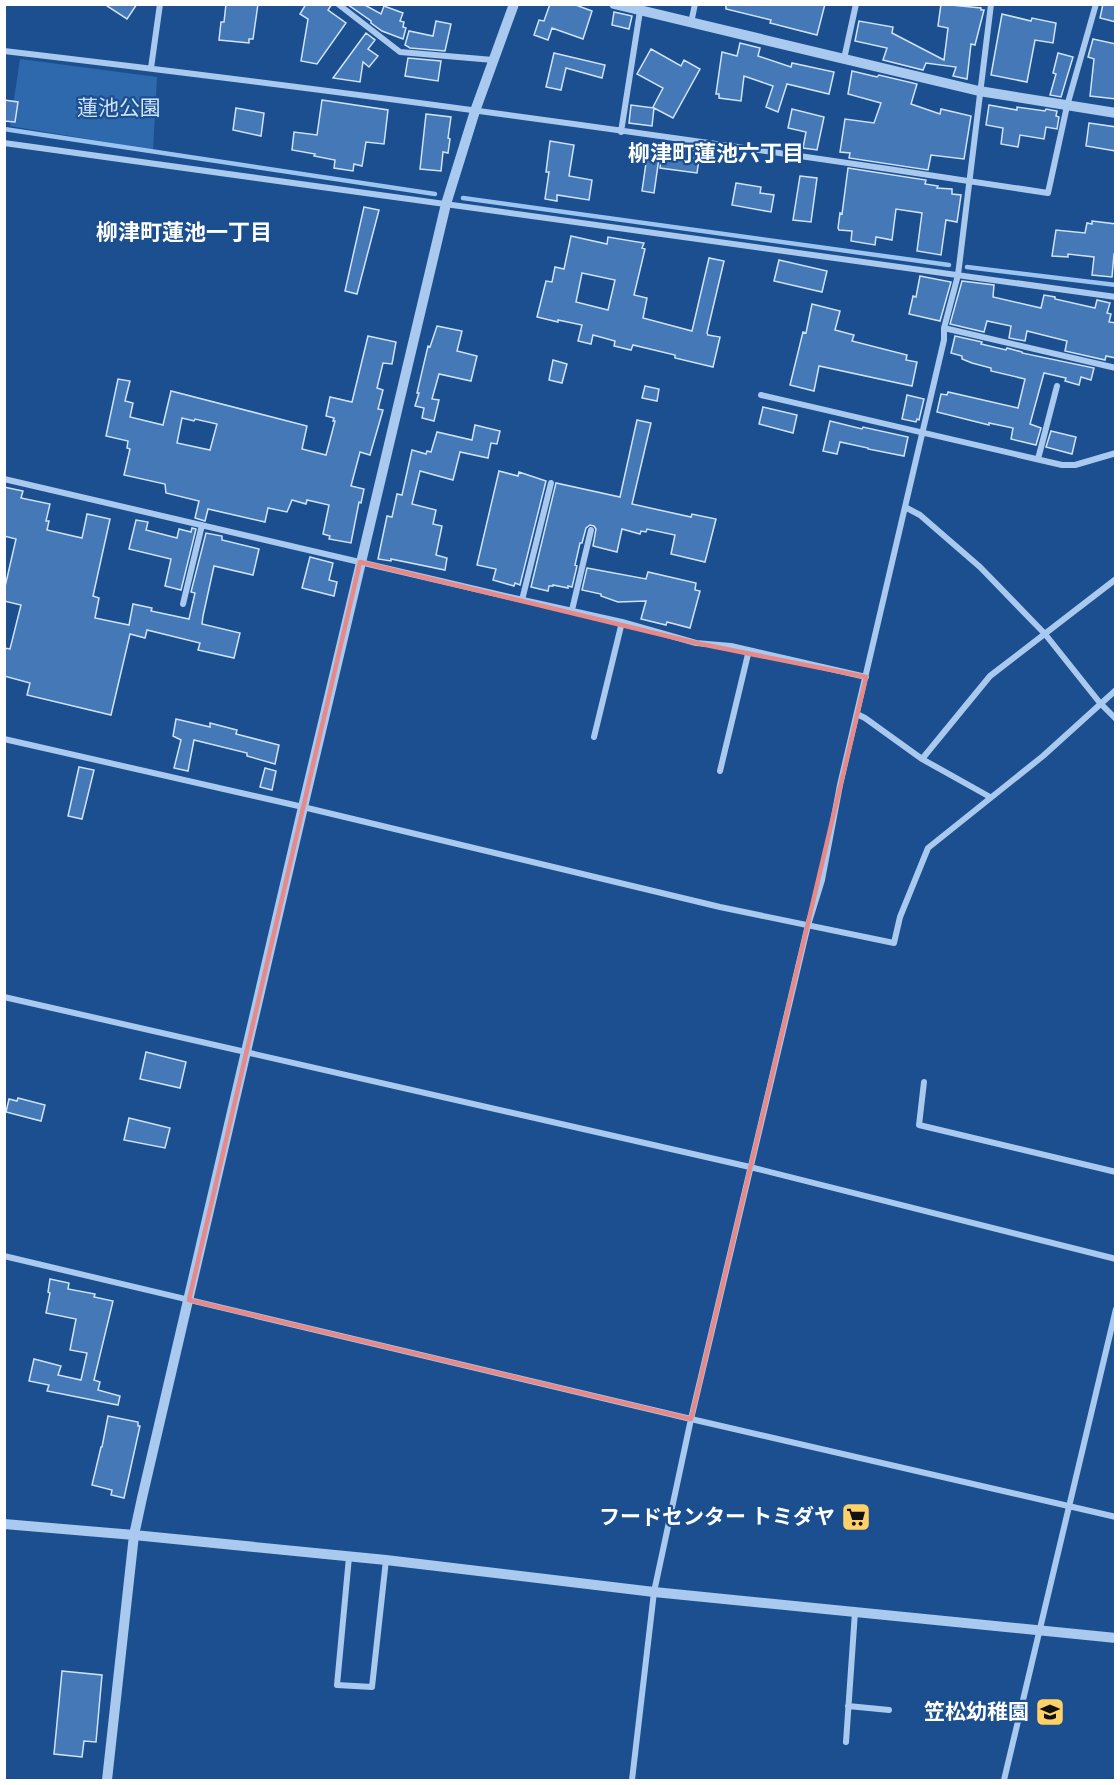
<svg xmlns="http://www.w3.org/2000/svg" width="1120" height="1785" font-family="Raleway,'Noto Sans JP',sans-serif">
<style>
.park{fill:#2e69ad}
.lines{fill:none;stroke-linecap:round;stroke-linejoin:round}
.stream{stroke:#9cc4f0;stroke-width:4.5}
.building{fill:#4478b7;stroke:#cfe3fa;stroke-width:1.5;fill-rule:evenodd}
.minor{stroke:#a9c9ee;stroke-width:6}
.tertiary{stroke:#a9c9ee;stroke-width:10}
.marked{fill:none;stroke:#e88989;stroke-width:4.5;stroke-linejoin:round}
.labels{text-anchor:middle;stroke-width:4.5;stroke-linejoin:round;paint-order:stroke}
.park-label{font-size:21px;fill:#cfe3fa;stroke:#1b4f8f}
.poi-label{font-size:21px;font-weight:bold;fill:#fff;stroke:#1b4f8f;text-anchor:end}
.neighbourhood-label{font-size:22px;font-weight:bold;fill:#fff;stroke:#1b4f8f}
</style>
<rect width="100%" height="100%" fill="#1b4f8f"/>
<path class="park" d="M20 59 157 77 153 150 10 126Z"/>
<g class="lines">
<path class="stream" d="M4 129 435 194
M463 198 949 265
M967 267 1116 285"/>
</g>
<path class="building" d="M104 4H137L127 19Z
M226 4H258L253 39H249V43L219 40 221 22H224Z
M306 4H332L328 10 346 23 317 64 301 61 308 19 300 14Z
M347 4H363L381 14 384 6 403 13 400 21 404 22 403 27 406 28 403 39 382 31 371 23V21Z
M550 4H573L592 11 583 39 552 28 548 40 534 35 539 20 544 21Z
M726 4H825L817 35 770 23 771 20 726 9Z
M941 4 981 8V10H984L975 45 971 44 967 79 953 76 956 67 926 63 923 70 883 60 887 48 855 41 859 21 893 27 892 33 944 60 948 28 938 26Z
M1103 4H1116V22L1100 18Z
M614 12 632 16 629 29 612 25Z
M1002 14 1031 21 1032 18 1056 23 1053 43 1035 40 1027 82 991 75Z
M436 21 451 24 445 51 410 48 405 45 409 31 433 36Z
M366 33 375 40 368 49 378 56 369 67 363 62 360 82 333 78Z
M1093 39 1116 44V99L1090 96 1094 59 1088 57Z
M740 43 760 48 758 56 791 67 792 63 834 72 829 94 787 84 778 112 766 107 773 86 744 76 741 101 719 98V94H716L722 52 737 56Z
M651 49 681 66 684 60 700 69 673 118 654 108 652 126 629 123 631 105 654 108 653 107 663 88 637 74Z
M554 53 605 65 602 78 566 68 561 90 546 87Z
M1058 53 1073 57 1061 97 1050 95 1056 74 1053 73Z
M408 58 441 61 438 81 405 76Z
M852 71 877 77 879 75 917 84 911 104 940 114 941 109 971 116 964 159 931 155 928 170 849 158 850 153 840 152 845 119 874 123 881 103 848 94Z
M4 100 18 102 15 122 4 121Z
M322 100 388 110 384 144 366 142 362 166 354 164 353 171 334 168 335 160 314 156 315 154 292 150 294 132 317 135Z
M989 105 1017 110V107L1045 111 1046 109 1057 111 1056 116 1059 117 1057 129 1046 127 1044 139 1020 135 1018 147 1001 144 1003 128 986 125Z
M236 108 264 113 261 136 233 130Z
M792 109 824 117 817 150 803 148 806 132 788 128Z
M426 114 451 117 448 138 450 139 448 153 443 152 441 171 420 169Z
M1089 123 1116 127V151L1086 146Z
M550 141 574 145 569 176 592 180 589 200 557 195V201L545 199 549 172H546Z
M663 147 700 152 697 173 660 168Z
M647 156 659 158 654 193 642 191Z
M848 168 926 180 925 184 938 186 937 188 952 189V194L961 195 957 222 946 220 941 255 917 251 922 213 896 209 892 240 876 237 875 245 851 241 852 231 839 230 838 228 840 213 842 214Z
M800 176 817 178 811 222 793 220Z
M736 183 761 187 760 193 774 195 771 212 732 205Z
M364 207 379 210 357 294 345 291Z
M1092 221 1116 224V254H1114L1112 277 1092 275 1094 257 1068 254V257L1052 256 1056 230 1085 233 1087 223 1092 224Z
M571 236 607 244 608 237 644 243 642 248 645 249 634 295 647 298 643 318 692 331 709 258 724 261 707 333 708 335 720 337 713 367 675 358V355L633 345 631 350 614 346 615 341 593 335 591 344 578 341 582 325 558 320V322L537 317 546 281 552 282 555 267 564 269ZM582 273 615 280 608 310 576 302Z
M779 260 827 271 822 292 774 281Z
M920 276 951 282 940 321 909 314 913 296 916 297Z
M962 281 994 285 993 297 1041 308 1044 295 1055 297V299L1095 308 1097 300 1110 303 1107 313 1111 314 1109 322 1116 323V358L1106 356 1105 360 1065 351 1067 341 1027 331 1025 341 1009 338 1011 326 987 321 984 332 950 324Z
M812 304 840 311 835 330 854 335 852 341 907 355 906 360 917 362 912 386 819 366 814 391 790 385 803 332 806 333Z
M437 326 462 331 457 351 477 356 471 381 439 374 432 399 439 400 434 421 422 418 424 408 415 406 419 393H417L428 346 430 347Z
M368 336 396 342 392 364 383 363 377 388 383 390 378 409 383 410 370 455 360 452 351 486 364 489 361 503 359 502 351 543 329 539 330 536 323 534 329 505 307 500 306 504 292 500 287 512 268 508 265 522 208 509 205 521 195 518 199 501 166 493 165 484 124 475 130 449 127 448 128 441 106 436 118 379 130 381 125 401 133 403 130 417 163 425 171 391 307 426 302 449 326 455 335 421H333L334 418 326 416 330 397 352 402ZM182 418 194 421 195 419 217 424 210 450 177 443Z
M955 336 982 342 981 344 1006 350 1007 348 1022 352V353L1094 368 1091 380 1081 377 1079 385 1065 381 1066 378 1044 373 1030 424 1041 428 1036 445 1011 439 1013 428 989 423V425L937 412 941 394 947 395 948 392 1018 408 1025 379 991 371V368L972 363 962 359V356L951 353Z
M553 360 567 364 562 383 549 380Z
M645 386 659 389 657 401 642 398Z
M907 395 924 399 919 420 917 419 916 422 902 419Z
M763 407 797 415 793 433 759 424Z
M637 420 651 423 632 504 691 517 692 514 716 519 705 562 671 554 675 535 647 529 646 532 641 531 640 534 622 529 617 552 593 546 596 529 594 526 590 525 586 528 582 543H580L575 565 577 566 572 587 568 586V588L553 585V586H549L548 591 531 587 556 483 620 497Z
M830 421 862 429 863 427 908 437 904 456 868 449V448L840 442 837 454 823 451Z
M475 425 500 431 497 444 491 443 488 458 460 452 453 480 420 471 412 504 436 510 433 524 442 526 436 555 447 558 445 570 391 559V561L378 559 387 516 392 517 397 494 402 495 412 450 426 454 427 451 431 452 437 432 472 440Z
M1051 431 1076 437 1072 454 1046 447Z
M499 471 518 476 519 472 546 481 520 585 515 583 514 586 493 580 496 569 477 565Z
M4 487 23 491 21 498 50 504 46 521H49L47 530 82 538 87 514 110 519 93 596 99 598 95 618 129 625 133 604 152 608 151 611 189 619 195 593 191 592 206 533 222 536V540L259 549 253 575 214 566 203 616 202 624 240 633 234 658 198 650 200 643 147 630 145 638 130 634 111 715 27 695 30 683 4 676V648L10 649 21 605 4 601V591L16 539 4 536Z
M136 520 148 522 146 530 177 538 179 529 191 532 192 528 196 529 181 590 165 586 171 559 129 549Z
M310 557 333 563 329 580 337 582 334 596 302 588Z
M587 568 646 579 648 572 696 583 695 590 700 591 690 628 667 622 666 625 641 619 646 601 618 602 601 596V594L582 590Z
M176 719 210 727V723L237 730 236 734 279 745 275 764 247 756V753L194 740 188 771 174 768 181 740 173 736Z
M79 767 94 770 82 819 68 816Z
M265 768 276 771 272 790 260 787Z
M146 1052 186 1062 180 1088 140 1079Z
M18 1098 45 1105 41 1121 6 1112 9 1099 17 1101Z
M129 1118 170 1128 165 1148 124 1140Z
M50 1279 69 1283 68 1289 95 1294 94 1297 113 1301 94 1380 100 1382 98 1390 120 1396 118 1405 47 1391 49 1385 29 1381 34 1359 61 1366 58 1375 81 1380 87 1353 70 1350 76 1319 46 1313 50 1293 48 1292Z
M108 1416 138 1422V1426H140L124 1498 111 1495 112 1490 92 1485 101 1447H102Z
M62 1671 102 1675 96 1742 84 1741 82 1757 54 1754Z"/>
<g class="lines">
<path class="minor" d="M338 4 400 52 493 60
M691 23 695 4
M4 51C353 92 701 140 1048 193L1067 106 1096 4
M844 59 856 4
M151 68 160 4
M621 132 640 11
M4 143 1116 297
M944 328 1116 368
M761 395 1062 465H1075L1116 453
M1038 459 1057 386
M4 479 514 598 622 622 696 643 731 646 866 677
M905 507 920 515 980 567 1045 634 1100 703 1116 719
M522 600 551 483
M183 604 202 525
M572 610 591 530
M857 714 865 718 922 759 990 797
M594 737 622 622
M4 739 303 807 720 907 894 943 900 917 928 848 1043 756 1116 690
M922 759 990 676 1116 579
M720 771 749 650
M4 997 750 1167 1116 1259
M924 1082 919 1125 1116 1172
M4 1256 691 1419 1116 1517
M349 1557 337 1685 372 1687 386 1560
M848 1706 889 1710
M846 1742 855 1612
M632 1780 654 1592 691 1419 808 925 822 880 840 785 944 340V328L958 275 991 4
M1004 1780 1116 1309"/>
<path class="tertiary" d="M614 4 979 91 1116 113
M4 1524 134 1535 386 1560 654 1592 1116 1638
M107 1780 134 1535 142 1498 303 807 446 204 475 111 514 4"/>
</g>
<path class="marked" d="M360 562 696 643 866 677 691 1419 189 1300Z"/>
<defs>
<g id="supermarket-square" transform="scale(1.5)"><rect x="-9" y="-9" width="18" height="18" rx="4" fill="#ffd166" stroke="#1b4f8f"/><path d="M-6-5.5h2.5l.6 2H6L4.5 2H-2.5L-4.4-4H-6ZM-1.5 3.2a1.3 1.3 0 1 0 .1 0ZM3 3.2a1.3 1.3 0 1 0 .1 0Z" fill="#111"/></g>
<g id="school-square" transform="scale(1.5)"><rect x="-9" y="-9" width="18" height="18" rx="4" fill="#ffd166" stroke="#1b4f8f"/><path d="M0-5L7-2L0 1L-7-2ZM-4 1L0 2.5L4 1V4Q0 6-4 4Z" fill="#111"/></g>
</defs>
<g fill-rule="evenodd">
<use href="#supermarket-square" x="856" y="1517"/>
<use href="#school-square" x="1050" y="1712"/>
</g>
<g class="labels">
<g class="park-label">
<text x="119" y="115">蓮池公園</text>
</g>
<g class="poi-label">
<text x="835" y="1524">フードセンター トミダヤ</text>
<text x="1029" y="1719">笠松幼稚園</text>
</g>
<g class="neighbourhood-label">
<text x="716" y="161">柳津町蓮池六丁目</text>
<text x="184" y="240">柳津町蓮池一丁目</text>
</g>
</g>
<rect width="1120" height="1785" fill="none" stroke="#ffffff" stroke-width="12"/>
</svg>
